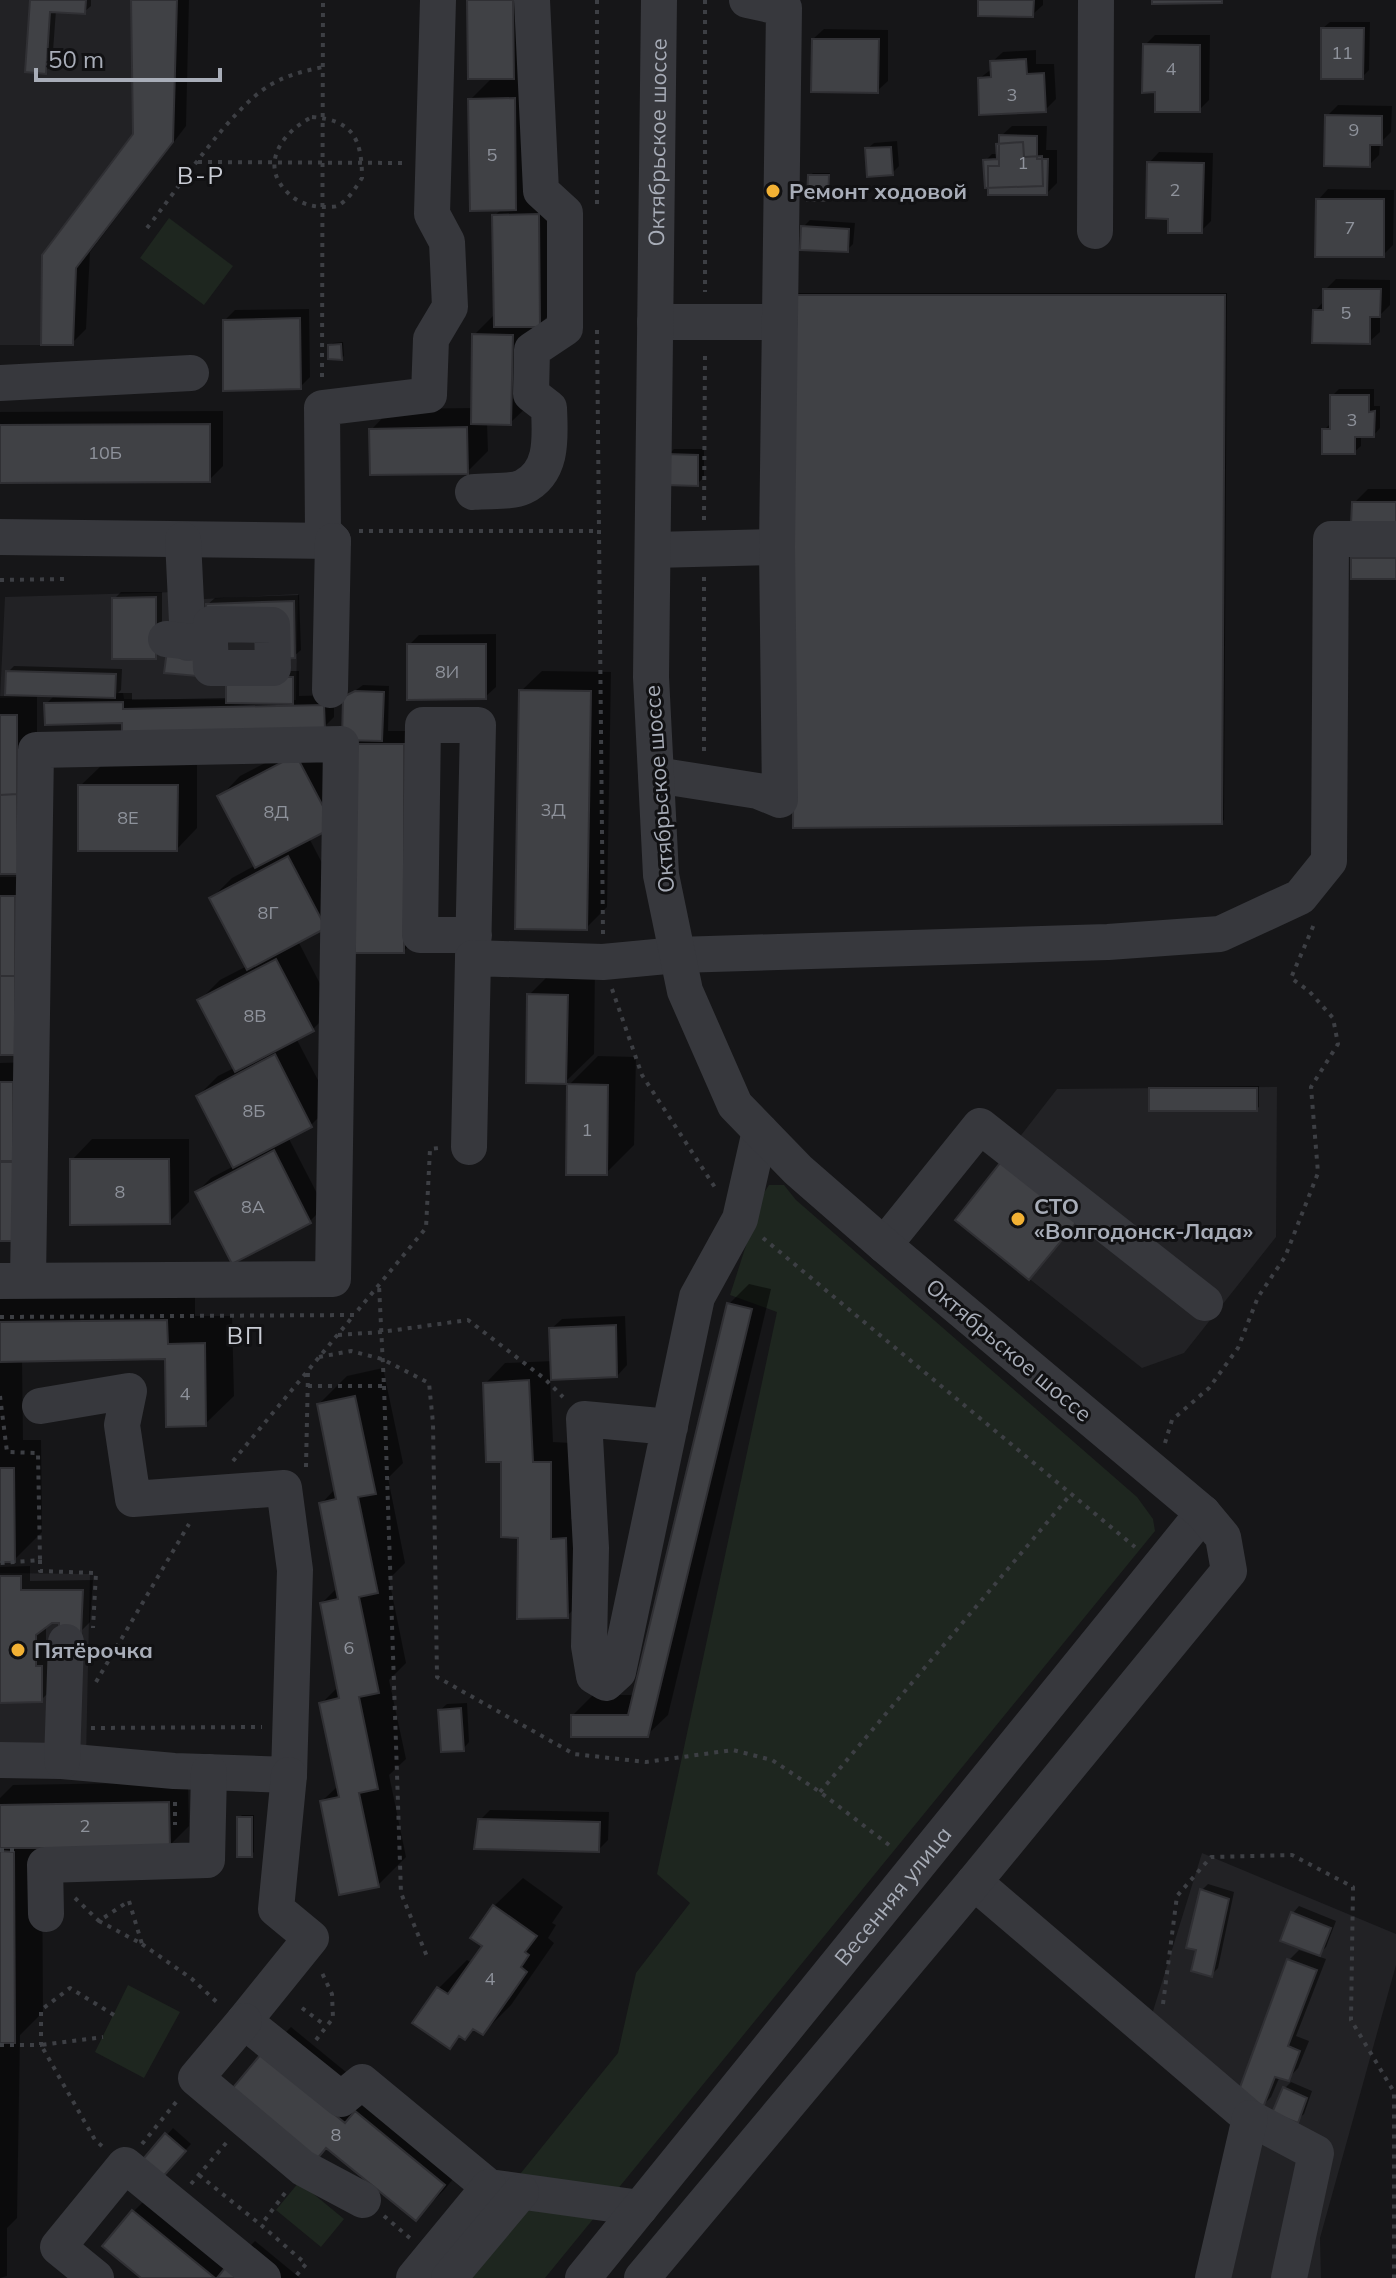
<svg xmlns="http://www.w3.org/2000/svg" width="1396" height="2278" font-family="Mulish,sans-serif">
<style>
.built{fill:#222225}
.green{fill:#1e261f}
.shadow{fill:#0007}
.building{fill:#404145;stroke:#303034;stroke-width:2}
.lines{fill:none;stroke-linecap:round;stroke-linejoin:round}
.path{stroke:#3d3f44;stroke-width:4;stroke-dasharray:4 6;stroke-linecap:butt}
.minor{stroke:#37383d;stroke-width:36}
.poi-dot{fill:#f2b134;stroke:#111113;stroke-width:3}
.labels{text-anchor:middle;stroke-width:6;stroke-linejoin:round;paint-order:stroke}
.number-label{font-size:18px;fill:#8e929b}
.street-label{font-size:22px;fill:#a8adb8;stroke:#111113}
.poi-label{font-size:22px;font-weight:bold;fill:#a8adb8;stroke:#111113;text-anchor:start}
.neighbourhood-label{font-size:24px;letter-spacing:2px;fill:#c9ccd4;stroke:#111113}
</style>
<rect width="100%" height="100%" fill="#161618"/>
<path class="built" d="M0 0H177L173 142 77 268 73 345H0Z
M176 592 186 600 298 594 296 700 124 699 123 693 0 698 5 597Z
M1277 1087 1276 1237 1184 1353 1142 1368 955 1220 1057 1089Z
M0 1573 90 1574 86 1759 0 1756Z
M1202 1853 1396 1934V1965L1320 2238 1321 2278H1203L1239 2110 1149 2024Z"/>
<path class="green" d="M169 218 233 266 204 305 140 258Z
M769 1185H784L796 1200 1137 1497 1153 1519 1155 1531 545 2278H436L618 2053 636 1973 690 1903 657 1874 777 1312 730 1295 762 1196Z
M128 1985 180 2012 144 2078 95 2052Z
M299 2182 344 2219 321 2247 276 2210Z"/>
<path class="shadow" d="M32 0H91V6L84 12 56 10 52 65 45 72Z
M133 0H189L186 126 90 252 86 329 72 343 44 256 135 135Z
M469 0H533L558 195 560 304 539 325H532L531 403 510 423H487L488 451 467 472 371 430 391 409 473 408 474 335 495 314 494 216 502 209 470 100 493 77Z
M980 0H1043V5L1032 15Z
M1330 22H1370L1369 70 1362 77 1323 28Z
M824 29 888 30V81L877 91 813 39Z
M1155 35H1210L1209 100 1199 110 1157 90 1145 45Z
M1036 50V64H1054L1056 99 1045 110 980 78 993 68 992 62 1003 52Z
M1338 105 1392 106 1391 132 1380 143 1379 155 1369 165 1327 116Z
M1012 126H1047L1046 150H1057V183L1047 193 985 161 992 154H1001V136Z
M897 141 899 166 892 173 867 149 874 143Z
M1159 152 1213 153 1211 221 1201 231 1170 217 1149 163Z
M813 173H830L829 197 827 199 810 175Z
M1328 189 1394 190 1393 245 1383 255 1318 200Z
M810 220 855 223 853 244 847 250 803 227Z
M1336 279 1390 280V305L1380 315V332L1369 342 1315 311 1325 300V290Z
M798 293H1227L1224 820 1221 822 796 296Z
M309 309 310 377 300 387 225 320 235 310Z
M343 342 344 356 341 358 330 345 333 343Z
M1339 389H1374V406H1380V428L1374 435H1361V446L1354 452 1324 430 1331 423 1332 396Z
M223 411V466L209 480 0 481V412Z
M674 449H704V477L697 484 668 455Z
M1368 489H1396V523L1354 503Z
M1367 545H1396V577L1353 558Z
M121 592H162V650L155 657 114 599Z
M299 595 301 650 294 656 281 617 208 604 215 598Z
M496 634V687L485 697 409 645 419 635Z
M14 666 122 669 121 690 118 693H132V700L228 698 235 671H299V696L334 695V717L324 727 46 704 55 695 37 694V852L0 872V696H7L8 672Z
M542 671 611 672 607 907 586 928 521 691Z
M363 685 389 686 388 731H417V937L404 951 356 745 363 738 345 698Z
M317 736 353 805 309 838 345 907 298 941 333 1009 313 1029 296 1038 331 1105 311 1125 288 1137 324 1207 310 1221 233 1261 197 1192 211 1178 234 1166 198 1096 218 1076 234 1068 200 1000 220 980 247 966 212 898 232 878 256 865 220 797 240 776Z
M197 765V828L177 849 80 786 101 766Z
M0 877H35L0 1053Z
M558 966 595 967 594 1054 565 1082 529 995Z
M598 1056 636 1057 634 1145 606 1173 569 1085Z
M33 1062 0 1239V1063Z
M1259 1086V1107L1256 1109 1151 1089 1154 1087Z
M92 1139H189V1202L169 1222 72 1160Z
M749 1284 771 1289 668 1715 647 1735 573 1715 593 1695H634L729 1304Z
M195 1292V1316H232L234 1396 205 1424 167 1357 22 1359 23 1440H41L42 1532 14 1560H0V1295Z
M625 1316 627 1365 617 1376 550 1378 553 1442 571 1443V1519H586L587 1596 567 1616 520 1536 485 1384 505 1363 553 1361 551 1329 562 1319Z
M383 1368 403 1463 388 1478 405 1563 389 1579 406 1663 389 1680 406 1759 389 1775 406 1857 378 1885 322 1801 338 1786 322 1703 339 1686 322 1603 338 1587 321 1504 336 1488 319 1404 347 1376Z
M30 1566V1581L93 1580 90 1622 80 1632 61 1621H51L46 1625V1656H51V1690L41 1700 0 1701V1567Z
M467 1703 469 1742 463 1749 440 1710 447 1704Z
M188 1782 189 1826 169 1846H42L43 2012 20 2035 17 2218 7 2228V2276L0 2278V1798L13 1785Z
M490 1810 609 1812 608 1840 598 1850 480 1820Z
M242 1815H254V1852L251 1855 239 1818Z
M523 1878 563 1907 552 1923 556 1925 548 1938 554 1943 511 2005 483 2033 475 2027 465 2037 462 2035 450 2047 415 2022 439 1988 467 1960 472 1963 484 1945 494 1906Z
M1208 1884 1234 1892 1218 1968 1211 1975 1198 1949 1202 1890Z
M1299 1906 1336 1921 1326 1947 1318 1955 1293 1913Z
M1299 1950 1326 1959 1296 2036 1309 2041 1298 2068 1288 2079 1280 2076 1271 2097 1261 2107 1289 1960Z
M291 2027 374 2095 472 2156 444 2190 416 2218 263 2055Z
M1291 2082 1312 2091 1304 2114 1297 2120 1285 2088Z
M173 2128 191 2144 165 2172 167 2135Z
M162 2183 245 2251 255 2241 300 2278H144L133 2212Z"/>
<path class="building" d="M30 0H86L85 14 50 12 46 74 25 72Z
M131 0H177L173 142 76 268 73 345H41L42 255 133 134Z
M467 0H513L514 79H468Z
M978 0H1034L1033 17 978 16Z
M1152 0H1222V3L1152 4Z
M1321 28H1364L1363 79H1321Z
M812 39H879L878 93 811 92Z
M1143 44 1200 45V112H1155V92L1142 93Z
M1026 59 1027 74 1044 73 1046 112 979 115 978 78 991 77 990 61Z
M515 98 516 210 470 211 468 99Z
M1325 115 1382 116V145H1370V167L1324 166Z
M999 135 1037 136V159H1048L1047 195H988V166H999Z
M1023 142 1024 157 1042 156 1043 186 985 188 983 160 997 159 996 144Z
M891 147 893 175 867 177 865 148Z
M1147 162 1204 163 1202 233H1168V219L1146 218Z
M808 175H829L828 201H807Z
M1316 199H1384V257H1315Z
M539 214 540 327H494L492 215Z
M801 226 849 229 848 252 800 250Z
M1323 289H1381L1380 317H1370V344L1312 343 1313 310H1323Z
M794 295H1225L1222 824 793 828Z
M300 318 301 389 223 391V320Z
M472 334 513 335 511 425 471 424Z
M341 344 342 360 328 359V345Z
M1330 395H1369V412L1375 411 1374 437H1355V454H1322V429H1330Z
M210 424V482L0 483V425Z
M467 427 468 474 370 475 369 429Z
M666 454 698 455V486L665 485Z
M1352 502H1396V525H1351Z
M1351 558H1396V579H1351Z
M156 597V659H112V598Z
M294 601 295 658 279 659V619L207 621 206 604Z
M407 644H486V699L407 700Z
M167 650 199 652 197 676 164 673Z
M6 671 116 674 115 698 5 695Z
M226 677H293V704L226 703Z
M519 690 591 691 587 930 515 929Z
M355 691 384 692 382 741 342 740 343 697Z
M123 702V709L324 705 325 729 122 733V723L45 725 44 703Z
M0 715H17V794L0 795Z
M354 744H404V953H355Z
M296 755 334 827 255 868 217 796Z
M78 785H178L177 851H78Z
M17 794 18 874H0V795Z
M288 856 326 928 247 970 209 898Z
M0 896H15V976H0Z
M276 959 314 1031 235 1072 197 1000Z
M0 976H15V1055H0Z
M527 994 568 995 566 1084 608 1085 607 1175H566L567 1084 526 1083Z
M275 1054 312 1127 233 1168 196 1096Z
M0 1082H13V1161H0Z
M1149 1088H1257V1111H1149Z
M274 1150 311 1223 232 1264 195 1192Z
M1004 1158 1081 1217 1029 1280 955 1220Z
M70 1159H169L170 1224 70 1225Z
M0 1162H13L14 1241H0Z
M727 1303 752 1309 648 1737H571V1715H628Z
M167 1320 168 1344 205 1343 206 1426 166 1427 165 1359 0 1362V1322Z
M616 1325 617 1377 551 1380 549 1328Z
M529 1380 533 1462H551V1539L566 1538 568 1618 517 1619 518 1538 501 1537V1462H486L483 1383Z
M355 1396 376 1494 358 1497 378 1593 359 1597 379 1693 359 1697 378 1789 359 1793 379 1887 339 1895 320 1801 339 1797 319 1703 339 1698 320 1603 338 1599 319 1503 336 1499 317 1404Z
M0 1468H14L15 1562H0Z
M0 1576H21V1590H83L81 1634H59V1623H52L36 1635V1666H42V1702L0 1703Z
M461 1708 464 1751 441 1752 438 1710Z
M169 1802 170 1848H0V1805Z
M237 1817H252V1857H237Z
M478 1819 600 1822 599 1852 474 1849Z
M0 1851 14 1852 15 2043H0Z
M1200 1889 1229 1899 1212 1977 1191 1971 1196 1950 1186 1948Z
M493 1905 537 1936 525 1952 529 1955 521 1967 527 1972 483 2035 473 2029 465 2040 459 2036 450 2049 412 2023 437 1987 448 1994 482 1946 470 1938Z
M1291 1912 1331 1928 1320 1956 1280 1941Z
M1287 1959 1317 1970 1288 2046 1300 2051 1289 2081 1275 2077 1262 2110 1235 2101Z
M261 2054 345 2123 355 2111 445 2185 416 2221 326 2148 317 2159 231 2090Z
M1283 2087 1307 2098 1298 2123 1272 2113Z
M165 2133 186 2151 159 2181 139 2164Z
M132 2210 215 2278H141L102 2246Z
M225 2268 238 2278H217Z"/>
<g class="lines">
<path class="path" d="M597 0V210
M705 0V292
M312 117C353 120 362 139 362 178 356 187 348 201 337 206 335 207 328 207 325 207 310 207 296 202 286 191 259 163 284 131 312 117Z
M198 162 404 163
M147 228C178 189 230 109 270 85 287 75 304 71 323 67
M597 330 603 934
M322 377 323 0
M704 520 705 353
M359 531H597
M704 577V752
M0 580 64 579
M612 989 642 1075 716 1189
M763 1238 1135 1547
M0 1317 354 1315 426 1228 430 1149 439 1148
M338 1335 381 1332 468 1320 545 1379 563 1397
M319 1357 351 1351 382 1359 429 1383 433 1423 437 1677 574 1754 646 1762 733 1750 772 1760 820 1792 893 1848
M308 1386H384L379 1285
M384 1386 401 1893 428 1959
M0 1396 7 1452 38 1453 40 1560 0 1563
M1165 1443 1172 1420 1209 1388 1238 1348 1258 1297 1285 1257 1318 1173 1311 1087 1338 1044 1333 1018 1309 991 1291 978 1315 922
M233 1461 354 1315
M306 1467 308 1372
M40 1560V1571L96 1573 93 1628
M96 1682 189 1524
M91 1728 262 1727
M820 1792 1071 1494
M175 1802V1825
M0 1850H19
M75 1898 99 1921
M129 1901 142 1944 99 1921Z
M142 1944 192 1979 220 2005
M1163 2004 1177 1896 1211 1857 1292 1855 1353 1887 1351 2020 1394 2092V2278
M302 2008 326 2026
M316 2040 333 2018 332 1994 322 1973
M0 2045H41V2010L70 1988 114 2015
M142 2144 177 2101
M102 2146 95 2140 41 2045 103 2037
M199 2175 261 2225
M191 2184 227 2142
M285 2193 261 2225 306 2264 294 2278
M384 2216 411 2239"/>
<g class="minor">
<path d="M1095 231 1096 0"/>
<path d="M655 322H780"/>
<path d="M0 383 191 373"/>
<path d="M473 492C488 490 510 493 523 487 554 472 550 436 549 408L531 394 532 350 565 328V213L541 191 532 0"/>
<path d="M0 537 333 541 323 531 322 408 429 395 431 339 450 307 447 242 432 214 438 0"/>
<path d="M183 540 188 643"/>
<path d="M653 550 777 547"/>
<path d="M166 639 210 644 211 668H273L272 625 211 624 210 644"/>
<path d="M330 690 333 541"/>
<path d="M656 775 758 791 780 800 777 547 784 8 747 0"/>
<path d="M473 958 478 725H423L420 935H474"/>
<path d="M469 1147 473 958 603 962 677 955 1108 942 1220 934 1300 897 1329 861 1331 539H1396"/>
<path d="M884 1245 980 1126 1205 1303"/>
<path d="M0 1281 333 1279 341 744 36 750 28 1280"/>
<path d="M670 1427 584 1419 591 1548 589 1646 594 1676 606 1683 618 1672 697 1297 740 1219 760 1131"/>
<path d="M0 1760 62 1761 174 1771 289 1775 295 1570 284 1488 133 1499 122 1425 129 1391 40 1406"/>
<path d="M62 1761 66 1642"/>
<path d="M289 1775 276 1909 311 1938 244 2021 341 2099 362 2082 489 2187 640 2208"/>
<path d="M974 1882 1250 2118 1316 2153 1289 2278"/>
<path d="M46 1914 45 1865 207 1860 209 1772"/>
<path d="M244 2021 196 2078 303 2168 363 2200"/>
<path d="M96 2278 58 2247 125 2165 263 2278"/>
<path d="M414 2278 489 2187"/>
<path d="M449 2278 521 2192"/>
<path id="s1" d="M583 2278 1203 1513"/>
<path id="s2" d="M642 2278 974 1882 1229 1571 1223 1537 1203 1513 884 1245 798 1170 735 1105 685 991 661 875 651 677 659 0"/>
<path d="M1213 2278 1250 2118"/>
</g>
</g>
<g class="poi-dot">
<circle cx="773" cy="191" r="8"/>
<circle cx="1018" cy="1219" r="8"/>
<circle cx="18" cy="1650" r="8"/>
</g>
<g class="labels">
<g class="number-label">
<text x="1342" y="59">11</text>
<text x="1171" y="75">4</text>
<text x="1012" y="101">3</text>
<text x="1354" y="136">9</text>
<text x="492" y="161">5</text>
<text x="1023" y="169">1</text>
<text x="1175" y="196">2</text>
<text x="1350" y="234">7</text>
<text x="1346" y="319">5</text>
<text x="1352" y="426">3</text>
<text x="105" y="459">10Б</text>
<text x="447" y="678">8И</text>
<text x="553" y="816">3Д</text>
<text x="276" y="818">8Д</text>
<text x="128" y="824">8Е</text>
<text x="268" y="919">8Г</text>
<text x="255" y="1022">8В</text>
<text x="254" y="1117">8Б</text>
<text x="587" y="1136">1</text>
<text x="120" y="1198">8</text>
<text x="253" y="1213">8А</text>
<text x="185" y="1400">4</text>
<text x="349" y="1654">6</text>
<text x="85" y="1832">2</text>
<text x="490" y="1985">4</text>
<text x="336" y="2141">8</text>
</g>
<g class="street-label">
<text dy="8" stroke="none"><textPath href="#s2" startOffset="2582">Октябрьское шоссе</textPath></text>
<text transform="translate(659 789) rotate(-94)" y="8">Октябрьское шоссе</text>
<text transform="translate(1009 1350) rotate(40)" y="8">Октябрьское шоссе</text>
<text dy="8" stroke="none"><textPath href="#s1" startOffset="492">Весенняя улица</textPath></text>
</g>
<g class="poi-label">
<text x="789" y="199">Ремонт ходовой</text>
<text x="1034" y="1214">СТО<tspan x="1034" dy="25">«Волгодонск-Лада»</tspan></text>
<text x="34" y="1658">Пятёрочка</text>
</g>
<g class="neighbourhood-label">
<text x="201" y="184">В-Р</text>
<text x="246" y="1344">ВП</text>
</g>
</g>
<path d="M36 68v12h184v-12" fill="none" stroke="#a8adb8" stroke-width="4"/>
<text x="48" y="68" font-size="24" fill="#a8adb8" stroke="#111113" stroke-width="6" paint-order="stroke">50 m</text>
</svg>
